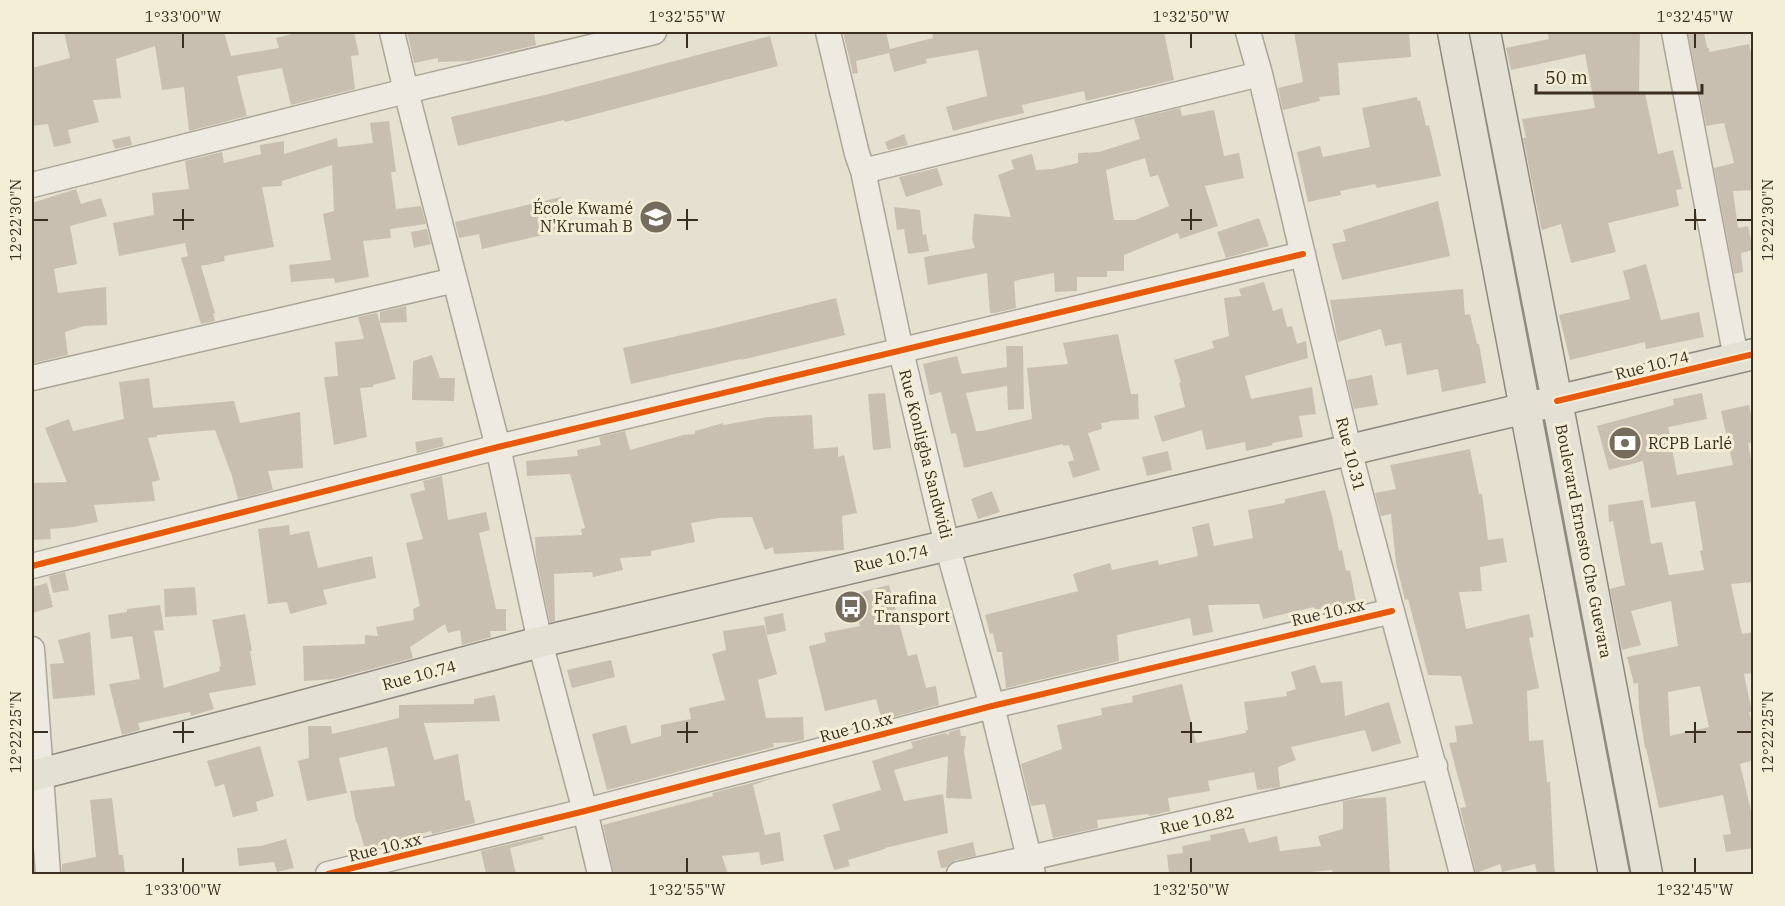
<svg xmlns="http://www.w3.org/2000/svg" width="1785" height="906" font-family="'IBM Plex Serif',serif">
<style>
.building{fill:#c9bfb1;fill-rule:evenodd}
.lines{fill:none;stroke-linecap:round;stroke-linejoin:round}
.minor-casing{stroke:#aba598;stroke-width:27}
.major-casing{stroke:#908a7f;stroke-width:33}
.minor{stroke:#eeeae1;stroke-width:24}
.major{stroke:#e4e0d3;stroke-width:30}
.cycleway-casing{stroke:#f5eed7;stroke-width:10}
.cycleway{stroke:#e8590c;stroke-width:6}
.ticks{fill:none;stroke:#3a2e20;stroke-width:2}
.labels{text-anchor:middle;stroke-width:6;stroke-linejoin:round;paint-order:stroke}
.poi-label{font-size:16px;fill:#3a2e20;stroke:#f5eed7;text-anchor:start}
.street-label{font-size:16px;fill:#3a2e20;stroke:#f5eed7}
.neatline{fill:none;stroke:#3a2e20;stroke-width:2}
.ticks-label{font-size:15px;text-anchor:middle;fill:#3a2e20}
</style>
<rect width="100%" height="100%" fill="#e5e0d0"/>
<path class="building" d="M64 32H224L231 56 279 48 276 38 299 32H354L359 55 351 56 355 89 291 105 282 68 237 76 247 116 189 131 184 87 162 90 155 46 116 59 121 98 93 100 99 122 68 130 71 143 54 147 48 124 32 126V68L70 58Z
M407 32H534L536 45 469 61 438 62V58L414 63Z
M843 32H886L890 49 933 38 932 32H1164L1174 80 1086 101 1084 91 1022 105 1024 113 994 120 953 131 946 107 987 96 978 50 926 59 927 63 894 72 889 53 856 61 858 73 853 74Z
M1294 32H1330L1331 33 1409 32 1411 57 1338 63 1340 95 1319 97 1320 101 1283 110 1278 88 1303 82Z
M1547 32H1640L1639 94 1645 93 1658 154 1673 150 1682 189 1676 190 1679 206 1608 223 1616 252 1571 263 1561 224 1542 230 1541 227 1523 138H1526L1522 119 1595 108 1585 54 1511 70 1506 48 1549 39Z
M1688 32H1704L1707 48H1709V52L1749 44 1754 66V190L1733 191 1738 228 1748 226 1753 250 1741 253 1743 272 1734 274 1714 168 1734 163 1724 123 1706 126Z
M770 36 778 66 565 122 564 120 458 146 451 117 549 94Z
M1417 97 1418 101 1420 100 1426 126 1429 125 1441 176 1377 188 1375 184 1340 191 1341 195 1308 202 1297 152 1320 146 1323 157 1370 147 1362 108Z
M1180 108 1182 116 1214 110 1224 156 1239 153 1244 178 1205 186 1218 226 1180 239 1178 233 1124 255V271H1107V277H1077V291L1055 292 1054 273 1014 281 1016 308 995 313H990L987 273 928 285 924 257 975 248 972 239 974 214 1011 217 998 175 1014 169 1011 160 1032 154 1036 170 1052 169 1078 163V153L1099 152 1140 139 1134 119ZM1145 158 1150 177 1158 175 1169 206 1135 220H1114L1106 170Z
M389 121 396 172H391L396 209 421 206 426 224 390 229 391 238 363 241 369 277 335 283 334 278 291 282 289 265 331 260 323 214 334 211 332 165 282 181V186L262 187 274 247 224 256 225 261 201 266 215 313 213 314 215 321 201 324 181 258 188 256 185 243 119 256 113 223 154 215 152 193 189 189 185 161 222 152 224 163 261 154 260 145 284 141V154L337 138 338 147 373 143 370 123Z
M904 134 908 145 888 150 885 142Z
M130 136 132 145 115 149 112 140Z
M937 168 943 185 906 197 899 177Z
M76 189 81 204 101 198 107 216 70 226 77 264 54 269 58 293 106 287 107 325 84 326 65 332 68 355 34 363 32 344V203Z
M561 197 569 229 482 249 479 234 459 238 455 222Z
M1438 201 1450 256 1342 280 1332 244 1346 241 1343 230Z
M894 207 920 210 923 235 926 234 929 251 908 254 904 229 897 230Z
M1259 218 1269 246 1226 258 1217 232Z
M427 229 431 244 414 248 411 232Z
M1646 264 1661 320 1699 312 1704 337 1646 349 1645 342 1570 360 1559 315 1630 299 1623 271Z
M1264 282 1273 311 1282 308 1287 327 1292 326 1297 344 1306 341 1308 358 1245 376 1251 399 1312 387 1316 414 1299 416 1303 437 1272 443 1273 445 1246 451 1245 442 1206 450 1202 430 1162 442 1154 416 1185 407 1179 383 1181 382 1174 360 1214 348 1212 341 1229 336 1224 298 1241 296 1239 289Z
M1463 289 1465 315 1470 314 1477 344H1479L1486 383 1442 392 1438 369 1407 375 1401 343 1385 346 1381 329 1338 342 1330 300Z
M836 298 845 335 741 360V359L631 384 623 348 714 328Z
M406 306 407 322 380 323V312Z
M377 313 396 379 373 385V387L360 388 367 437 334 445 324 377 338 376 335 342 364 339 358 317Z
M1118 334 1131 394H1138L1139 419 1109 421V422L1101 423 1102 429 1088 433 1100 470 1073 478 1068 462 1074 460 1069 445 1063 446V444L964 468 956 433 951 434 941 392 930 395 923 364 957 356 962 374 1007 367 1006 346H1023L1024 409 1008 410 1007 386 966 393 976 431H982L1032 419 1027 368 1068 364 1063 343Z
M432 355 440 378H455L454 401 412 400 413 361Z
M1372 375 1378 405 1354 409 1347 380Z
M149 378 153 408 234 401 240 423 300 412 303 468 268 471 273 490 238 499 232 476 215 430 157 435V437L148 438 160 480 152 482 155 501 94 505 98 522 73 527 50 529 51 539 32 540V483L67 482 45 428 69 419 73 431 124 419 119 382Z
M885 393 891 448 873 450 868 394Z
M1702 393 1707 419 1668 427 1677 475 1733 465 1721 411 1749 405 1754 427V442L1748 443 1754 476V582L1731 584 1742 634 1754 632V673L1744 674 1752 712H1749L1754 731V760L1740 764 1754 824V848L1726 852 1723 835 1731 834 1723 795 1659 808 1646 748H1645L1639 709 1638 683 1634 684 1627 657 1678 646 1671 601 1631 611 1641 645 1622 650 1610 589 1625 585 1613 521 1609 522 1608 505 1643 500 1651 544 1662 542 1669 575 1704 570 1700 551 1703 550 1695 501 1651 508 1643 461 1609 470 1597 426 1674 405 1673 399ZM1700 686 1709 727 1670 736 1668 692Z
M812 415 814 449 838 447V457L844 455 857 513 842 516 844 550 774 554 773 547 765 550 752 517 719 518 691 523 695 542 651 551V556L620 558 623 570 593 577 592 572 554 574 555 621 550 622 536 557 535 537 582 535 581 529 585 528 570 474 527 476 526 461 578 456 577 450 601 445 599 437 625 431 630 450 683 435 695 434V431L723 423V425L768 417Z
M442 437 444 446 417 453 415 442Z
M1470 449 1479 494H1482L1488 540 1503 538 1507 562 1480 567 1482 591 1459 592 1466 629 1529 614 1534 637 1529 638 1539 688 1527 691 1529 741 1543 740 1547 782H1550L1554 864 1555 874H1537L1535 864 1502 872 1500 864 1476 873 1460 808 1466 807 1449 743 1457 742 1455 726 1473 724 1461 676 1428 675 1408 599 1405 600 1396 563 1391 514 1381 516 1375 493 1396 489 1390 465Z
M1168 451 1172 470 1147 476 1142 457Z
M442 476 448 520 486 512 490 530 479 533 496 609H506V631H490L491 637 462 645 460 630 448 633 445 624 410 647 413 658 334 679 304 681 303 646 365 644V635L378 636 376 627 414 620 413 609 420 606 406 543 423 539 410 494 425 490 423 481Z
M1325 490 1333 520 1339 551 1342 550 1346 571 1350 570 1356 602 1315 610 1314 607 1263 619 1259 604 1208 605 1213 632 1193 636 1190 618 1117 635 1119 661 1006 688 1002 652H997L993 633 990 634 985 615 1078 591 1073 574 1110 563 1112 570 1158 560 1159 565 1198 556 1192 527 1209 523 1214 546 1253 538 1248 510 1285 503V499Z
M992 491 1000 512 978 519 971 499Z
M289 525 290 535 309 531 318 568 372 556 376 578 323 590 327 604 290 614 287 602 268 604 258 529Z
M65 572 69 590 53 593 49 576Z
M47 583 53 607 32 613V587Z
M889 585 908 656 917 654 926 688 936 686 939 705 882 720 876 699 825 711 809 646 826 642 824 633 860 626 854 603 864 600 862 592Z
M195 587 197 615 165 617 164 589Z
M160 605 164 630 154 631 164 688 220 671 219 666H221L212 620 245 614 252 651H250L256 685 209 693 214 709 191 716 190 712 138 723 140 730 122 735 109 684 140 679 132 636 111 639 108 615 127 612V609Z
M783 613 786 631 767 635 764 617Z
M764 625 777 674 758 680 766 718 803 717 804 740 794 742 773 743 774 747 607 790 592 734 626 725 631 744 661 736V725L691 719 689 708 725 700 712 654 726 650 723 631Z
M90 632 95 695 53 699 50 664 64 663 58 640Z
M611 660 615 677 572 688 567 670Z
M1315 665 1321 683 1342 681 1345 716 1389 702 1401 743 1372 752 1365 730 1291 747 1296 760 1278 767 1280 787 1257 790 1254 772 1208 781 1210 791 1168 798 1170 811 1149 816 1148 814 1097 820 1098 828 1053 838 1045 804 1031 806 1021 764 1062 749 1057 725 1102 715 1101 708 1133 702 1132 696 1182 684 1196 743 1246 733V730H1248L1244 702 1287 696 1286 692 1296 689 1291 672Z
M495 695 500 721 424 723 434 760 458 754 465 801 470 800 475 823 432 834 431 831 365 849 357 822H356L350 791 395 786 387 747 339 758 347 793 307 801 298 761 309 758 308 726H331L332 734 399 718V705L474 704V699Z
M960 729 961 736H966L964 752 972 799 946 798 948 756 894 770 904 801 943 794 948 833 885 848V849L848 860 850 866 834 870 823 835 840 830 832 804 881 790 872 761 913 748 911 742 945 733 949 735V732Z
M260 746 274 796 256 802 258 811 233 817 224 784 215 787 207 761Z
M776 777 753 785 765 835 780 832 784 861 761 865 759 852 722 856 728 874H614L603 825 713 796 712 793Z
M1386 797 1390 874H1333L1332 870 1292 874H1169L1167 855 1183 853 1182 846 1211 840 1210 835 1244 828 1249 843 1277 836 1280 851 1321 846 1318 836 1343 829V801L1355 799Z
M112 798 119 855H123L125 874H62V864L96 857 90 800Z
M543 836 544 839 510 848 516 874H486L481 851Z
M286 839 294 868 277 872 274 862 239 866 237 848 261 846Z
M973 842 976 856 956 860 950 863 947 867 941 868 937 851Z"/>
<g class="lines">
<g class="minor-casing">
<path id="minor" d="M392 32 406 91 498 447 540 642 585 811 600 874
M828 32 857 154 863 171 901 351 947 545 992 706 1033 874
M1248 32 1260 74C1290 199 1319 324 1349 449 1385 591 1426 732 1462 874
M1674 32 1736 358
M863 171 1260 74
M32 185 406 91 654 32
M32 378 455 280
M32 566 498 447 1303 254
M32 649 48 874
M328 874 585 811 992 706 1392 611
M959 874 1435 766"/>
</g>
<g class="major-casing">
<path id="major" d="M1453 32 1614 874
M1485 32 1557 401 1647 874
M32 776 279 712 540 642 1754 354"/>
</g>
<use href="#minor" class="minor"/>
<use href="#major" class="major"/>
<g class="cycleway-casing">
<path id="cycleway" d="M1557 401 1754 354
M32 566 498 447 1303 254
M328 874 585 811 992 706 1392 611"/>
</g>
<use href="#cycleway" class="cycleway"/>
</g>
<path class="ticks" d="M183 33V48M687 33V48M1191 33V48M1695 33V48M183 209V230M687 209V230M1191 209V230M1695 209V230M33 220H48M173 220H194M677 220H698M1181 220H1202M1685 220H1706M1737 220H1752M183 722V743M687 722V743M1191 722V743M1695 722V743M33 732H48M173 732H194M677 732H698M1181 732H1202M1685 732H1706M1737 732H1752M183 858V873M687 858V873M1191 858V873M1695 858V873"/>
<defs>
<g id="school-disc" transform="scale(1.725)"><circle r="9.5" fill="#766c5e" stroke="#f5eed7"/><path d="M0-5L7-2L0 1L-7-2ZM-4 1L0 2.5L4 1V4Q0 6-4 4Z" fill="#fff"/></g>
<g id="bank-disc" transform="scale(1.725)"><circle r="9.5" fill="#766c5e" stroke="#f5eed7"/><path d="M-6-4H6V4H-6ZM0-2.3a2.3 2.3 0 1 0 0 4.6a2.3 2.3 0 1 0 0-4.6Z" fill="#fff"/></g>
<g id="bus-disc" transform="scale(1.725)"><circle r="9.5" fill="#766c5e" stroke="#f5eed7"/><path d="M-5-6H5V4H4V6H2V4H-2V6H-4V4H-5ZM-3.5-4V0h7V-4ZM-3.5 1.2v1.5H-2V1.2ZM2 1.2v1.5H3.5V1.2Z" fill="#fff"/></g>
</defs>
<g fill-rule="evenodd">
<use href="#school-disc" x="656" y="217"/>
<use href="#bank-disc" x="1625" y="443"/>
<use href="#bus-disc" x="851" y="607"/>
</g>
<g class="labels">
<g class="poi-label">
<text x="633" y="214" text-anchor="end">École Kwamé<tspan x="633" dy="18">N'Krumah B</tspan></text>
<text x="1648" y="449">RCPB Larlé</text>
<text x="874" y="604">Farafina<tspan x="874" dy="18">Transport</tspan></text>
</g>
<g class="street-label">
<text transform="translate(1652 365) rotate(-14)" y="6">Rue 10.74</text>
<text transform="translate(926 454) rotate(76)" y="6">Rue Konligba Sandwidi</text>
<text transform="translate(1351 454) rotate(76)" y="6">Rue 10.31</text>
<text transform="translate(1584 541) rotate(79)" y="6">Boulevard Ernesto Che Guevara</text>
<text transform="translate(891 558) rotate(-13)" y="6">Rue 10.74</text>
<text transform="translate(1328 612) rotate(-13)" y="6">Rue 10.xx</text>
<text transform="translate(419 675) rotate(-15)" y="6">Rue 10.74</text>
<text transform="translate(856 727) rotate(-15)" y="6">Rue 10.xx</text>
<text transform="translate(1197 820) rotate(-13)" y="6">Rue 10.82</text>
<text transform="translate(385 847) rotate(-14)" y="6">Rue 10.xx</text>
</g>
</g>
<rect width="1785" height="906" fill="none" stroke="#f5eed7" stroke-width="66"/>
<path d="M1536 84v9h166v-9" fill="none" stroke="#3a2e20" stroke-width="3"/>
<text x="1545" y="84" font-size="18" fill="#3a2e20" stroke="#f5eed7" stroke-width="4.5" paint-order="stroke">50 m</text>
<rect x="33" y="33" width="1719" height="840" class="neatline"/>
<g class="ticks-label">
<text x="183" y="22">1°33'00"W</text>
<text x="687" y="22">1°32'55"W</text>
<text x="1191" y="22">1°32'50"W</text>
<text x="1695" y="22">1°32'45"W</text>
<text transform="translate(16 220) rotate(-90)" y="5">12°22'30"N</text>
<text transform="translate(1768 220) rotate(-90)" y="5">12°22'30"N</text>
<text transform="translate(16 732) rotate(-90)" y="5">12°22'25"N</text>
<text transform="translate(1768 732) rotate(-90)" y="5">12°22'25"N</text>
<text x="183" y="895">1°33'00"W</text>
<text x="687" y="895">1°32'55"W</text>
<text x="1191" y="895">1°32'50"W</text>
<text x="1695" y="895">1°32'45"W</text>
</g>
</svg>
